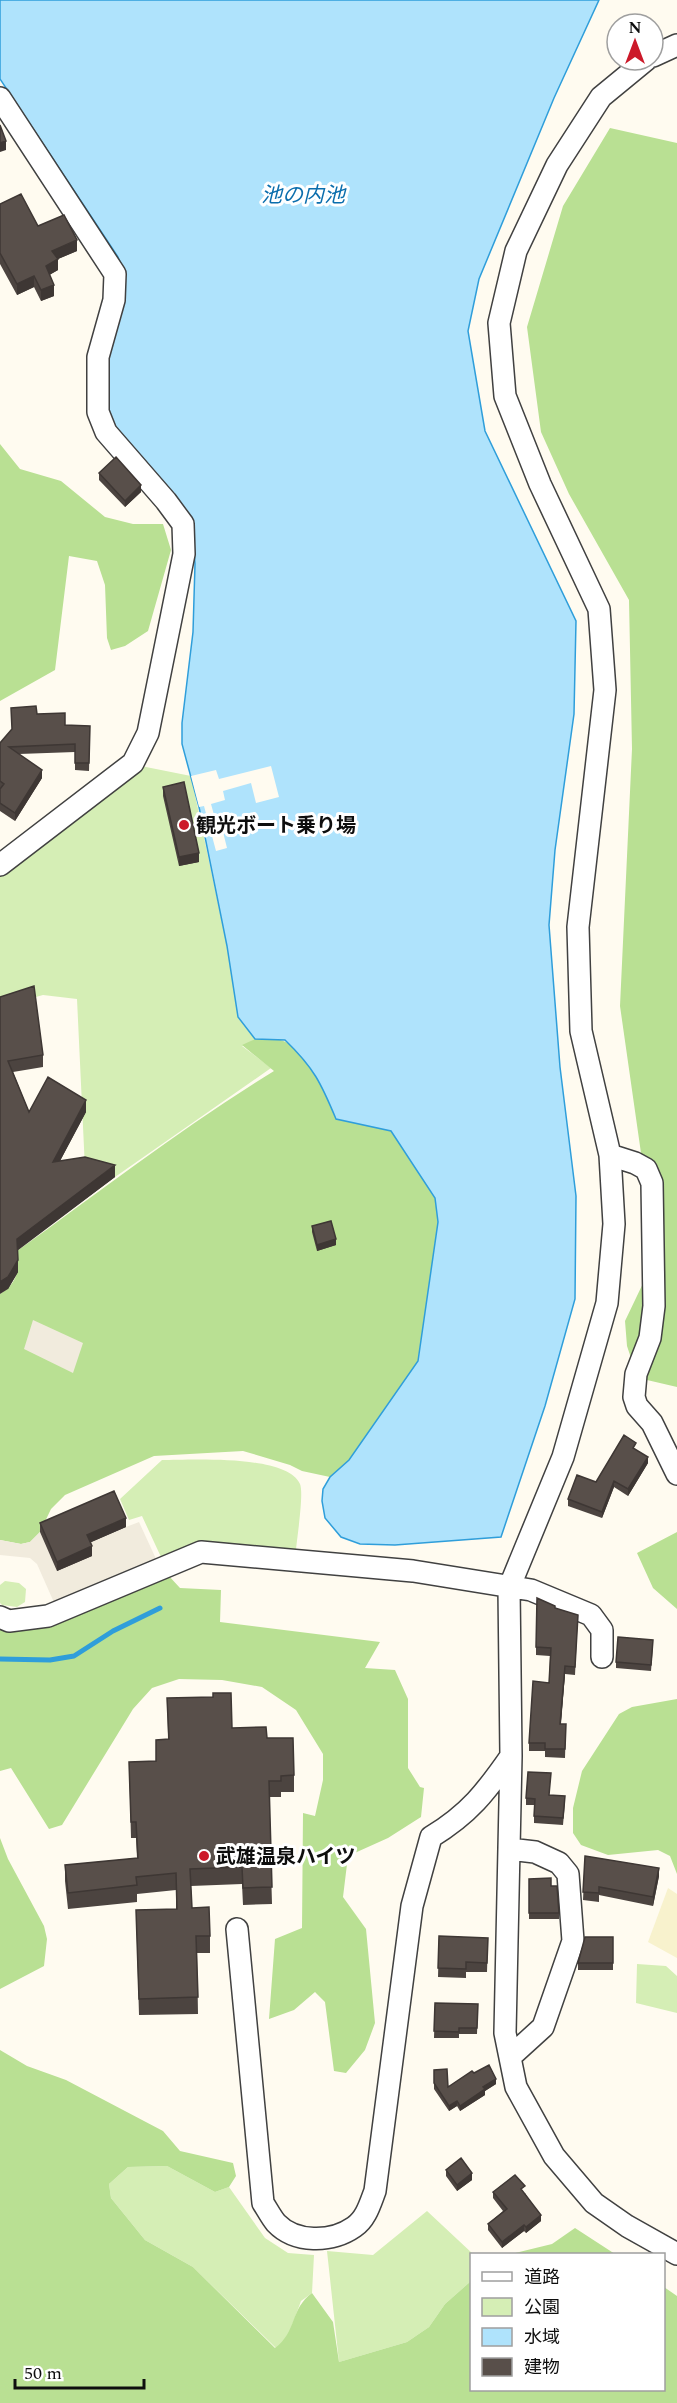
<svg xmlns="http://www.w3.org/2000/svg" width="677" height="2403" font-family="Spectral,'Noto Sans JP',serif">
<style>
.farmland{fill:#f8f2cd}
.green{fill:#d5eeb5}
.forest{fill:#b9e093}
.plaza{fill:#f1ebdd}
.water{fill:#afe3fc;stroke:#2f9eda;stroke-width:1.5}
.pier{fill:#fffbf0}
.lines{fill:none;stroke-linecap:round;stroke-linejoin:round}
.stream{stroke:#2f9eda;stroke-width:5}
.minor-casing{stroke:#414141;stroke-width:24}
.minor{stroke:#fff;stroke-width:21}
.wall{fill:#4c4440}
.shaded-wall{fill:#3e3734}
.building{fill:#584f4a;stroke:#3e3734;stroke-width:1.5}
.poi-dot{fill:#cc1929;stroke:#fff;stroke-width:2}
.labels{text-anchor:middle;stroke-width:6;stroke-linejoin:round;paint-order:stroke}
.poi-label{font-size:20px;font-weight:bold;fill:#0e0e0e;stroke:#fff;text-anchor:start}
.water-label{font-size:21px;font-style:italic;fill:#0b6ead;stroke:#fff}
</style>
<rect width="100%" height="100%" fill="#fffbf0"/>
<path class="farmland" d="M668 1888 677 1894V1958L648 1942Z"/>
<path class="green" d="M141 766 191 776 227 946 238 1017 255 1039 242 1046 271 1068 115 1177 85 1169 77 999 43 995 0 1007V873Z
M162 1460C190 1460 287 1454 300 1484 304 1493 297 1538 296 1550L213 1542 182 1549 161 1557 142 1516 129 1520 120 1499Z
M5 1581 19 1583 26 1589 25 1602 17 1607 2 1605 0 1603V1585Z
M637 1964 666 1966 677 1976V2013L636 2003Z
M167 2166 215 2192 229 2187 265 2238 288 2253 314 2255 312 2293 301 2301 287 2339 276 2348 193 2267 145 2240 111 2198 109 2184 128 2167Z
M427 2211 473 2254H472L471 2281 445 2304 429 2327 407 2342 339 2362 327 2251 373 2255Z"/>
<path class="forest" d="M610 128 677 143V1387L647 1380 636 1373 627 1346 625 1321 647 1275 644 1174 620 1006 632 749 629 600 569 494 541 432 527 327 563 206Z
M0 444 20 469 61 481 105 517 133 524H163L171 550 148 631 125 646 111 650 107 638 105 585 97 561 69 556 55 670 0 701Z
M273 1038C308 1043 323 1089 336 1119L391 1131 435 1198 438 1222 418 1361 349 1460 330 1477 302 1471 290 1465 243 1451 154 1456 65 1495 51 1509 40 1532 30 1542 21 1544 0 1540V1294C17 1284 20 1269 17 1251 102 1190 184 1126 274 1071L242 1045 255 1039Z
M677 1532V1609L653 1588 637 1553Z
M168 1575 180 1588 221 1590 220 1622 380 1642 365 1668 395 1670 408 1699V1768L420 1787 424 1788 421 1817 388 1838 348 1856 343 1897 366 1929 375 2023 365 2050 346 2073 334 2071 325 2002 315 1992 294 2010 269 2019 275 1939 302 1928 303 1813 315 1816 323 1780V1754L296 1710 262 1687 222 1680 179 1679 152 1688 133 1709 62 1825 49 1829 11 1768 0 1771V1625L49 1628Z
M677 1699V1874L670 1856 658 1850 608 1855 581 1845 573 1833V1808L582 1771 619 1714 632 1707Z
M0 1838 8 1859 44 1926 47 1939 44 1966 0 1989Z
M0 2050 27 2066 66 2080 163 2131 180 2151 233 2163 236 2176 229 2187 215 2192 167 2166 128 2167 109 2184 111 2198 145 2240 193 2267 275 2348C297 2332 290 2309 312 2293L333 2322 339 2362 407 2342 429 2327 445 2304 471 2281 472 2390H664V2287L677 2296V2403H0Z
M575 2228 615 2254H511L552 2244Z"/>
<path class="plaza" d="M33 1320 83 1343 73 1373 24 1349Z
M139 1522 157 1561 56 1607 37 1564 30 1558 0 1555V1540L21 1544 30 1542 40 1532 126 1527Z"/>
<path class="water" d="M0 0H599L554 98 479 279 468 331 485 431 576 621 574 714 555 850 549 925 560 1067 576 1196 575 1299 545 1406 501 1537 395 1545 360 1544 341 1537 325 1518 322 1501 323 1489 330 1477 349 1460 418 1361 438 1222 435 1198 391 1131 336 1119C321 1083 314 1068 285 1040L255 1039 238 1017 227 946 199 807 182 744V723L193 632 195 564 193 538 109 425 106 364 124 272 118 257 0 79Z"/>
<path class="pier" d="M271 766 279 797 256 803 251 783 223 791 225 800 211 804 219 833 223 832 227 848 216 851 204 806 199 807 191 776 216 770 219 779Z"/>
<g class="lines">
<path class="stream" d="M0 1659 50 1660 74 1656 113 1631 160 1608"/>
<g class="minor-casing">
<path id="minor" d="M653 56 677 45
M646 60 601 97 557 165 516 251 499 323 505 396 540 484 599 609 605 690 578 927 581 1031 610 1155 614 1224 607 1303 563 1457 509 1588 511 1756 505 2033 516 2087 554 2156 594 2203 627 2226 677 2254
M0 98 115 274 114 300 98 357V412L106 432 166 501 183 524 184 554 148 733 133 763 0 865
M610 1155 635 1163 646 1169 652 1183 654 1306 650 1338 636 1374 634 1397 637 1406 652 1423 677 1474
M0 1617 9 1621 48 1616 201 1552 413 1571 531 1590 591 1615 602 1630V1657
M509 1849 535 1852 559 1863 568 1874 573 1941 543 2027 510 2057
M237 1929 263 2203C267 2209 271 2217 276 2223 295 2243 331 2243 354 2227 366 2219 370 2204 375 2191L412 1906 431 1837C469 1814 486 1792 511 1756"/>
</g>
<use href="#minor" class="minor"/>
</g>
<path class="wall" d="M0 204 77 251 58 259V270L49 275 54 296 41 301 34 287 17 295 0 264Z
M99 473 141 492 125 507 99 480Z
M37 714 65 725 90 726 89 771 75 770V752L19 754 42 778 15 821 0 811V743Z
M163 787 199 862 179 866 163 796Z
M0 997 43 1055V1067L13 1072 29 1112H86L60 1161 115 1177 17 1250 18 1272 8 1289Z
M312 1226 336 1245 317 1251 312 1232Z
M636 1450 648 1463 628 1496 614 1487 602 1518 568 1506V1499L596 1482Z
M40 1523 126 1527 91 1542 92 1556 57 1571 40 1532Z
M578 1615 575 1675 565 1674 561 1724H566L565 1758 545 1757V1751H529V1743L549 1683 550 1656 536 1655V1647Z
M653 1646 651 1671 616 1668V1662Z
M167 1698 232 1728 267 1738 294 1775V1792H281V1797H269L272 1904 243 1905 242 1884 191 1886 192 1908 210 1936V1953H197L198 2014 139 2015 136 1910 176 1909V1890L137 1894V1902L68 1909 65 1881V1865L137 1858 136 1838H131L129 1762 156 1761 168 1739Z
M550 1795 565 1802 563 1825 534 1823V1805H526V1798Z
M585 1856 659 1876 653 1906 599 1895V1902L583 1900Z
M529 1879 551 1886 559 1913V1919H529Z
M439 1936 488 1938 487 1972H466V1978L438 1977Z
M613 1937V1970H578V1963Z
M435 2003 478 2004 477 2034H459V2038H434Z
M434 2070 448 2087 474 2073 496 2084 485 2091V2095L460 2111 457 2106 449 2111 434 2089Z
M446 2170 472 2180 457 2191 446 2176Z
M493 2192 525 2193 541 2221 526 2233 524 2231 502 2248 488 2230V2224L503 2211 493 2198Z"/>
<path class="shaded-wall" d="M6 141V150L0 152V143Z
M77 240V251L58 259V270L46 277V266L52 251Z
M34 276V287L17 295V284Z
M54 285V296L41 301V290Z
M141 485V492L125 507V501Z
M42 770V778L15 821V813Z
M199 853V862L179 866V857Z
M86 1100V1112L53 1174V1162Z
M115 1165V1177L17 1251V1239Z
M336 1239V1245L317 1251V1245Z
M18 1260V1272L8 1289 0 1294V1282Z
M648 1457V1463L628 1496V1489Z
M614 1481V1487L602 1518V1512Z
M126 1518V1527L87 1544V1535Z
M92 1546V1556L57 1571V1562Z
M565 1666V1674L560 1732V1724Z
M659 1868V1876L653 1906V1897Z
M496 2079V2084L485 2091V2095L460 2111V2106L483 2087Z
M457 2101V2106L449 2111V2106Z
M472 2173V2180L457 2191V2185Z
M541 2215V2221L526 2233V2227Z
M524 2225V2231L502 2248V2242Z"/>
<path class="building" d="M0 125 6 141 0 143Z
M21 194 38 226 64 215 77 240 52 251 58 259 46 266 54 285 41 290 34 276 17 284 0 253V204Z
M116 457 141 485 125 501 99 473Z
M36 706 37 714 65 713V725L90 726 89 763H75V744L9 747 42 770 15 813 0 803V789L4 784 0 781V743L12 729 11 708Z
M184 782 199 853 179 857 163 787Z
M34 986 43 1055 8 1061 29 1112 48 1077 86 1100 53 1162 85 1157 115 1165 17 1239 18 1260 8 1277 0 1282V997Z
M331 1221 336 1239 317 1245 312 1226Z
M624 1435 636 1443 633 1448 648 1457 628 1489 614 1481 602 1512 568 1499 577 1475 596 1482Z
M114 1491 126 1518 87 1535 92 1546 57 1562 40 1523Z
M537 1598 555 1606V1608L578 1615 575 1667 565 1666 560 1724H566L565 1749H545V1743H529L533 1681 549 1683 551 1648 536 1647Z
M618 1637 653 1640 651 1665 616 1662Z
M213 1693H231L232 1728 266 1727 267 1738H293L294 1775 281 1776V1781H269L272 1887 243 1888 242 1867 190 1869 192 1908 209 1907 210 1936H196L198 1997 139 1999 136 1910 177 1909 176 1873 136 1877 137 1885 68 1893 65 1865 138 1858 136 1822H131L129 1762 156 1761V1740L169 1739 167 1698 213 1697Z
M528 1772 551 1773 549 1795 565 1796 563 1818 534 1816 535 1799 526 1798Z
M585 1856 659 1868 653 1897 599 1887V1893L583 1892Z
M551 1878V1886H557L559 1913H529V1879Z
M439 1936 488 1938 487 1963 466 1962V1969L438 1968Z
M585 1937H613V1963H578Z
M435 2003 478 2004 477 2028H459V2032L434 2031Z
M489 2065 496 2079 483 2087 485 2089 460 2106 457 2101 449 2106 434 2083V2070L447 2069 448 2087 472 2071 474 2073Z
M461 2158 472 2173 457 2185 446 2170Z
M515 2175 525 2186 521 2189 541 2215 526 2227 524 2225 502 2242 488 2224 507 2209 493 2192Z"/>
<g class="poi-dot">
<circle cx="184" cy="825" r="6"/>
<circle cx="204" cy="1856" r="6"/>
</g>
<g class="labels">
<g class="poi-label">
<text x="196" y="832">観光ボート乗り場</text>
<text x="216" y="1863">武雄温泉ハイツ</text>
</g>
<g class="water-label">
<text x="303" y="202">池の内池</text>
</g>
</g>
<rect x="470" y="2253" width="195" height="138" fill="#ffffff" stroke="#9f9f9f" stroke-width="1.5"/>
<rect x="482" y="2272" width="30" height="9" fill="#ffffff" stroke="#9f9f9f" stroke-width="1.5"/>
<text x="524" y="2283" font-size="18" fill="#0e0e0e">道路</text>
<rect x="482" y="2298" width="30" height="18" fill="#d5eeb5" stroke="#9f9f9f" stroke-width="1.5"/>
<text x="524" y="2313" font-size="18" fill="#0e0e0e">公園</text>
<rect x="482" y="2328" width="30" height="18" fill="#afe3fc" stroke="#9f9f9f" stroke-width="1.5"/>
<text x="524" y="2343" font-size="18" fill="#0e0e0e">水域</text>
<rect x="482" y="2358" width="30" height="18" fill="#584f4a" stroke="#9f9f9f" stroke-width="1.5"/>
<text x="524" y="2373" font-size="18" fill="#0e0e0e">建物</text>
<g transform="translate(635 42)"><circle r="28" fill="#ffffff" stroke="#9f9f9f" stroke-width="1.5"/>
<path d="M0-4.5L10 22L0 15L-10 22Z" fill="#cc1929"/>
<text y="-9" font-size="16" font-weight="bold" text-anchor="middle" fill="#0e0e0e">N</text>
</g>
<path d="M15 2379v9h129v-9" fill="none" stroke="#0e0e0e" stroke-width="3"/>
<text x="24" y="2379" font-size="18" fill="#0e0e0e" stroke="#ffffff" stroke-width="4.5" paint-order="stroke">50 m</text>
</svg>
